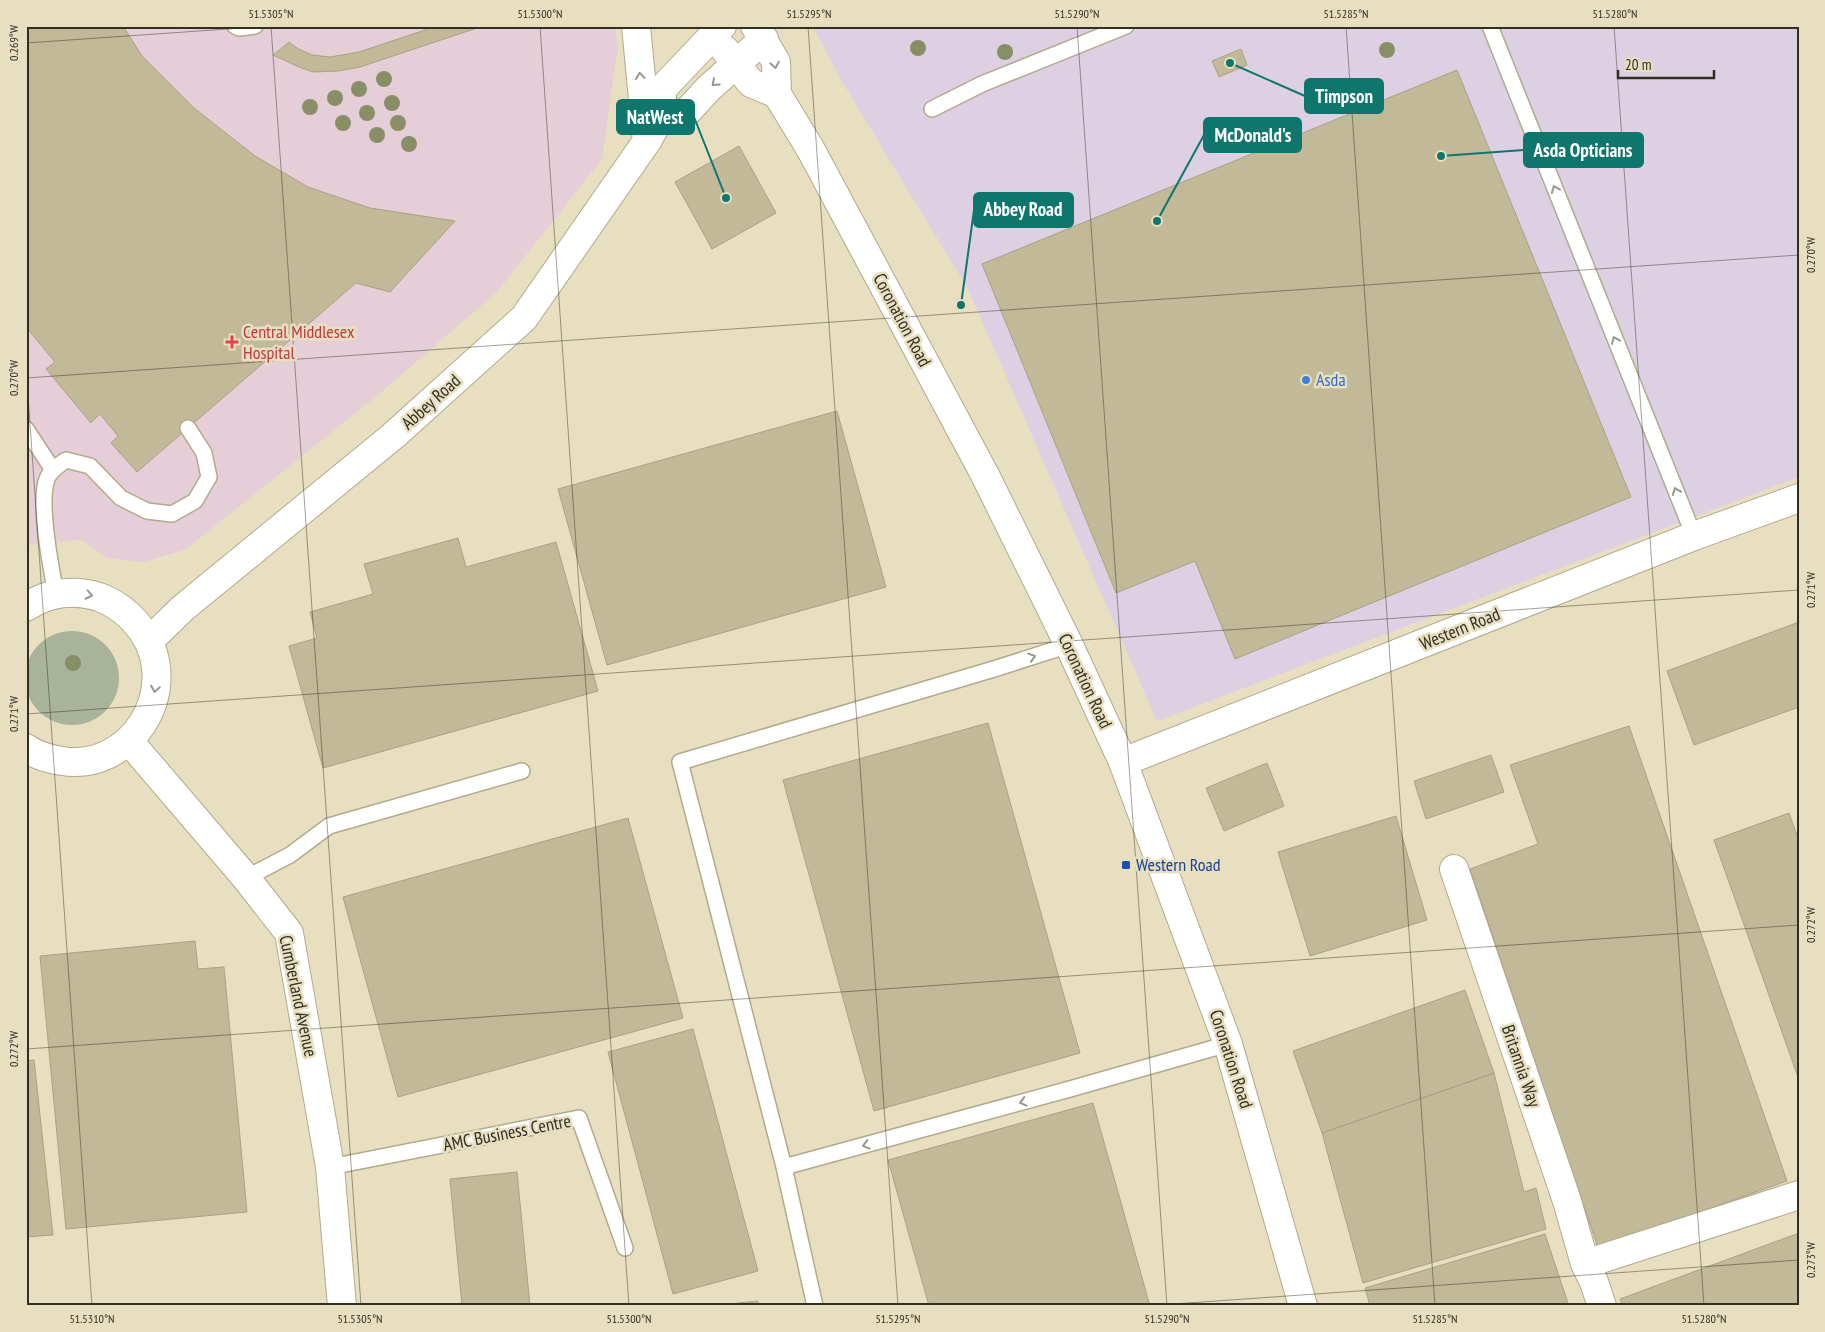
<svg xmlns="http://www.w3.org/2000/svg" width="1825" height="1332" font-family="'PT Sans Narrow',sans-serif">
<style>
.commercial{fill:#ddd0e3}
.medical{fill:#e5ced8}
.green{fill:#a8b399}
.building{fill:#c1b997;stroke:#a9a284}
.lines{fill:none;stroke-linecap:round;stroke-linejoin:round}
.service-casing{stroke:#b1aa8c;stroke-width:18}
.minor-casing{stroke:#b1aa8c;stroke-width:30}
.tertiary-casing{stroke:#b1aa8c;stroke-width:30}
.secondary-casing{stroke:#b1aa8c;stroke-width:30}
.service{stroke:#fff;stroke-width:15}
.minor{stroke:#fff;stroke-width:28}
.tertiary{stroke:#fff;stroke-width:28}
.secondary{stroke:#fff;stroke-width:28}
.tree{fill:#888f66}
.oneway{stroke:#989690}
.ticks{fill:none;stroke:#312e22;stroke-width:1;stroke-opacity:0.45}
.health-dot{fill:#e0444e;stroke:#e7dfc0;stroke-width:2}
.shop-dot{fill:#3f7fe0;stroke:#e7dfc0;stroke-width:2}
.transit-dot{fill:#1a4fb4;stroke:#e7dfc0;stroke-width:2}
.labels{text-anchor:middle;stroke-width:5;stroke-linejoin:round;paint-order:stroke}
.street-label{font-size:18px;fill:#312e22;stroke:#e7dfc0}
.health-label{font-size:18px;fill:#be3a42;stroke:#e7dfc0;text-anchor:start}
.shop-label{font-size:18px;fill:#366cbe;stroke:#e7dfc0;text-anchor:start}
.transit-label{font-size:18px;fill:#164399;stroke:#e7dfc0;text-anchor:start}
.leader{fill:none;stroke:#0f766e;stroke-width:2}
.callout-dot{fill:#0f766e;stroke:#e7dfc0;stroke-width:2}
.callout{fill:#0f766e;stroke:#0f766e;stroke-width:2}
.callout-label{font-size:19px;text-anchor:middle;font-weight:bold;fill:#fff}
.neatline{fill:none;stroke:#312e22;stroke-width:2}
.ticks-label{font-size:12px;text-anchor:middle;fill:#312e22}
</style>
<rect width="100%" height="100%" fill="#e7dfc0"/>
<path class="commercial" d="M813 26H1799V477L1157 721 968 289 844 85Z"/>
<path class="medical" d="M26 26H615L618 45 602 159 497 292 380 393 185 550 143 562 107 558 82 540 26 545Z"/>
<path class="green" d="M25 678a47 47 0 1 1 94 0a47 47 0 1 1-94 0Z"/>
<path class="building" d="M26 26H123L142 56 194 108 255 156 308 187 370 208 455 221 390 292 356 283 137 472 111 443 118 436 100 414 91 423 46 369 55 362 26 327Z
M437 26H483L360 67 338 71 313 72 299 67 273 55 289 42 297 48 312 55 330 57 342 55 359 52Z
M1241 49 1247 65 1219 77 1212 61Z
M1457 70 1631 497 1235 659 1195 561 1116 593 982 264Z
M739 146 776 213 712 249 675 182Z
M837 411 886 587 607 665 558 489Z
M458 538 466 567 556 542 598 691 323 768 289 646 317 638 310 612 373 594 364 564Z
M1799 622V707L1694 745 1667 671Z
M988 723 1080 1053 874 1111 783 780Z
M1629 726 1787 1181 1598 1248 1470 869 1538 844 1510 765Z
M1491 755 1504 792 1426 819 1414 781Z
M1267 763 1284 806 1224 831 1206 788Z
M1789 813 1799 841V1080L1714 840Z
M1396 816 1427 920 1310 956 1278 852Z
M628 818 683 1018 398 1097 343 897Z
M195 941 198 969 224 967 247 1212 66 1229 40 956Z
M1465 990 1494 1073 1322 1133 1293 1051Z
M693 1029 758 1271 673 1294 608 1052Z
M34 1060 53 1235 26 1237V1061Z
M1494 1073 1524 1192 1536 1188 1546 1229 1363 1283 1322 1133Z
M1093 1103 1150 1306H929L888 1160Z
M517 1172 530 1306H462L450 1179Z
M1799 1233V1306H1623L1620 1299Z
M1545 1234 1569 1306H1370L1365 1288Z
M758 1301V1306H709Z"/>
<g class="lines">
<g class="service-casing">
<path id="service" d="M235 26 239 28 255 26
M1490 26 1694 536
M932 109 982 84 1126 26
M26 429 53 470
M56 594C51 568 38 503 47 479 50 470 58 466 66 460L90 466 121 498 147 511 172 514 195 501 209 477 204 453 188 428
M246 878 290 855 329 826 522 771
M330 1167 579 1118 625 1248
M784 1167 1070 1089 1228 1044
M815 1306 784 1167 680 762 994 669 1069 645"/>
</g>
<g class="minor-casing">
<path id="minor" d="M129 741 246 878 289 933 330 1167 342 1306
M1123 762 1694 536 1799 498
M1454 869 1567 1201 1585 1264
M1602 1306 1594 1282 1585 1264 1799 1195"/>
</g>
<g class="tertiary-casing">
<path id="tertiary" d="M755 26 776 62 777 94 811 150 985 475 1069 645 1123 762 1228 1044 1303 1306
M725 50 751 83 777 94
M662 115 686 113 709 88 764 39
M26 607C48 592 75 589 99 597 118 604 132 616 143 632 182 691 131 772 62 761 49 759 37 756 26 748
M149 641 183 608 393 436 524 318 647 141 662 115V89L722 26"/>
</g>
<g class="secondary-casing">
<path id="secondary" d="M636 26 647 141"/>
</g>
<use href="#service" class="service"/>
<use href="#minor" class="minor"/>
<use href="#tertiary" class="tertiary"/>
<use href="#secondary" class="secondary"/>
</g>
<g class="tree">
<circle cx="918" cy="48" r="8"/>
<circle cx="1387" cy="50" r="8"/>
<circle cx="1005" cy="52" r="8"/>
<circle cx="384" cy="79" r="8"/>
<circle cx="359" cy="89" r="8"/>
<circle cx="335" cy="98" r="8"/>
<circle cx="392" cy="103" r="8"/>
<circle cx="310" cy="107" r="8"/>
<circle cx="367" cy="113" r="8"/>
<circle cx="343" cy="123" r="8"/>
<circle cx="398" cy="123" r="8"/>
<circle cx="377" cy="135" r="8"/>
<circle cx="409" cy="144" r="8"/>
<circle cx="73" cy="663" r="8"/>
</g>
<defs><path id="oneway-chevron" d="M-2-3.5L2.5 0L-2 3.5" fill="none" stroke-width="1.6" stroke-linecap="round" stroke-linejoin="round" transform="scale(1.25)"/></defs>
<g class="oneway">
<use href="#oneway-chevron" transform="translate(775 65) rotate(80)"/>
<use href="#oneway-chevron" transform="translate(640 76) rotate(-96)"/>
<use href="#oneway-chevron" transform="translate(715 83) rotate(138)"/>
<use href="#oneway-chevron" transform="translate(1555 189) rotate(-112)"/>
<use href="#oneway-chevron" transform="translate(1615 340) rotate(-112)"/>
<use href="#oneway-chevron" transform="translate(1676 491) rotate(-112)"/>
<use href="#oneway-chevron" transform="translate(89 595) rotate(12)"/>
<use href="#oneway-chevron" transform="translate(1032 657) rotate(-18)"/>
<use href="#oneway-chevron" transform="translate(155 689) rotate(100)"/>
<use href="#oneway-chevron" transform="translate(1023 1102) rotate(165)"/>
<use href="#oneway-chevron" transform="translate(866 1145) rotate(165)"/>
</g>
<path class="ticks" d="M271 26 361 1306M540 26 629 1306M808 26 898 1306M1077 26 1167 1306M1346 26 1435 1306M1614 26 1704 1306M26 43 271 26M26 367 92 1306M26 378 1799 255M26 714 1799 590M26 1049 1799 925M1145 1306 1799 1260"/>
<path class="health-dot" d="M229.5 334.5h5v5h5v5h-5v5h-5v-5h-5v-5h5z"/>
<circle class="shop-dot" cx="1306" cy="380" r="5"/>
<rect class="transit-dot" x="1121" y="860" width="10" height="10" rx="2.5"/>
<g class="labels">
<g class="street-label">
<text transform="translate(902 320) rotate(62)" y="6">Coronation Road</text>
<text transform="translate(431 402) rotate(-42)" y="6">Abbey Road</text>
<text transform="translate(1460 629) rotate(-22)" y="6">Western Road</text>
<text transform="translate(1085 681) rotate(65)" y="6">Coronation Road</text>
<text transform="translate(298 996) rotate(78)" y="6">Cumberland Avenue</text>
<text transform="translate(1231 1059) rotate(72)" y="6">Coronation Road</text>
<text transform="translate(1521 1066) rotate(71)" y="6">Britannia Way</text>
<text transform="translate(507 1133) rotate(-11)" y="6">AMC Business Centre</text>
</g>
<g class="health-label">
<text x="243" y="338">Central Middlesex<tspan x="243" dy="21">Hospital</tspan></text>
</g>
<g class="shop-label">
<text x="1316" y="386">Asda</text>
</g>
<g class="transit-label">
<text x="1136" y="871">Western Road</text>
</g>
</g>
<path class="leader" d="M1230 63L1305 96M726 198L694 117M1157 221L1204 135M1441 156L1524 150M961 305L974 210"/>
<g class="callout-dot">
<circle cx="1230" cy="63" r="5"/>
<circle cx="726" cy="198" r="5"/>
<circle cx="1157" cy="221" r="5"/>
<circle cx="1441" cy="156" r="5"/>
<circle cx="961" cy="305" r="5"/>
</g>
<g class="callout">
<rect x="1305" y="79" width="78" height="34" rx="5"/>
<rect x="617" y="100" width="77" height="34" rx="5"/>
<rect x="1204" y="118" width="97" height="34" rx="5"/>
<rect x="1524" y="133" width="119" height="34" rx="5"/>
<rect x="974" y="193" width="99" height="34" rx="5"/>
</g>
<g class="callout-label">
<text x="1344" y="103">Timpson</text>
<text x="655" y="124">NatWest</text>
<text x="1253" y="142">McDonald's</text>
<text x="1583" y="157">Asda Opticians</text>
<text x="1023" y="216">Abbey Road</text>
</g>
<rect width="1825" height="1332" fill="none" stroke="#e7dfc0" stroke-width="55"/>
<path d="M1618 70v8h96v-8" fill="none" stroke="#312e22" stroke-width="2.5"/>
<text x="1625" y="70" font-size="15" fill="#312e22" stroke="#e7dfc0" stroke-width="4" paint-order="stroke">20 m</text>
<rect x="28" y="28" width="1770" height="1276" class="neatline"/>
<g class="ticks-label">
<text x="271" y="18">51.5305°N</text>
<text x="540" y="18">51.5300°N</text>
<text x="809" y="18">51.5295°N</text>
<text x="1077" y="18">51.5290°N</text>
<text x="1346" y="18">51.5285°N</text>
<text x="1615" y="18">51.5280°N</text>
<text transform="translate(14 43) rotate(-90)" y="4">0.269°W</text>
<text transform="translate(1811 255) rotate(-90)" y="4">0.270°W</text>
<text transform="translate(14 378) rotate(-90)" y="4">0.270°W</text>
<text transform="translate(1811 590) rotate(-90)" y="4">0.271°W</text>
<text transform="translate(14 714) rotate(-90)" y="4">0.271°W</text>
<text transform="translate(1811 925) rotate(-90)" y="4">0.272°W</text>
<text transform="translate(14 1049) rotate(-90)" y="4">0.272°W</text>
<text transform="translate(1811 1260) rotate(-90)" y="4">0.273°W</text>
<text x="92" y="1323">51.5310°N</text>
<text x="360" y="1323">51.5305°N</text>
<text x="629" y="1323">51.5300°N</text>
<text x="898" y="1323">51.5295°N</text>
<text x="1167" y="1323">51.5290°N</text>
<text x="1435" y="1323">51.5285°N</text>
<text x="1704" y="1323">51.5280°N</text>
</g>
</svg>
